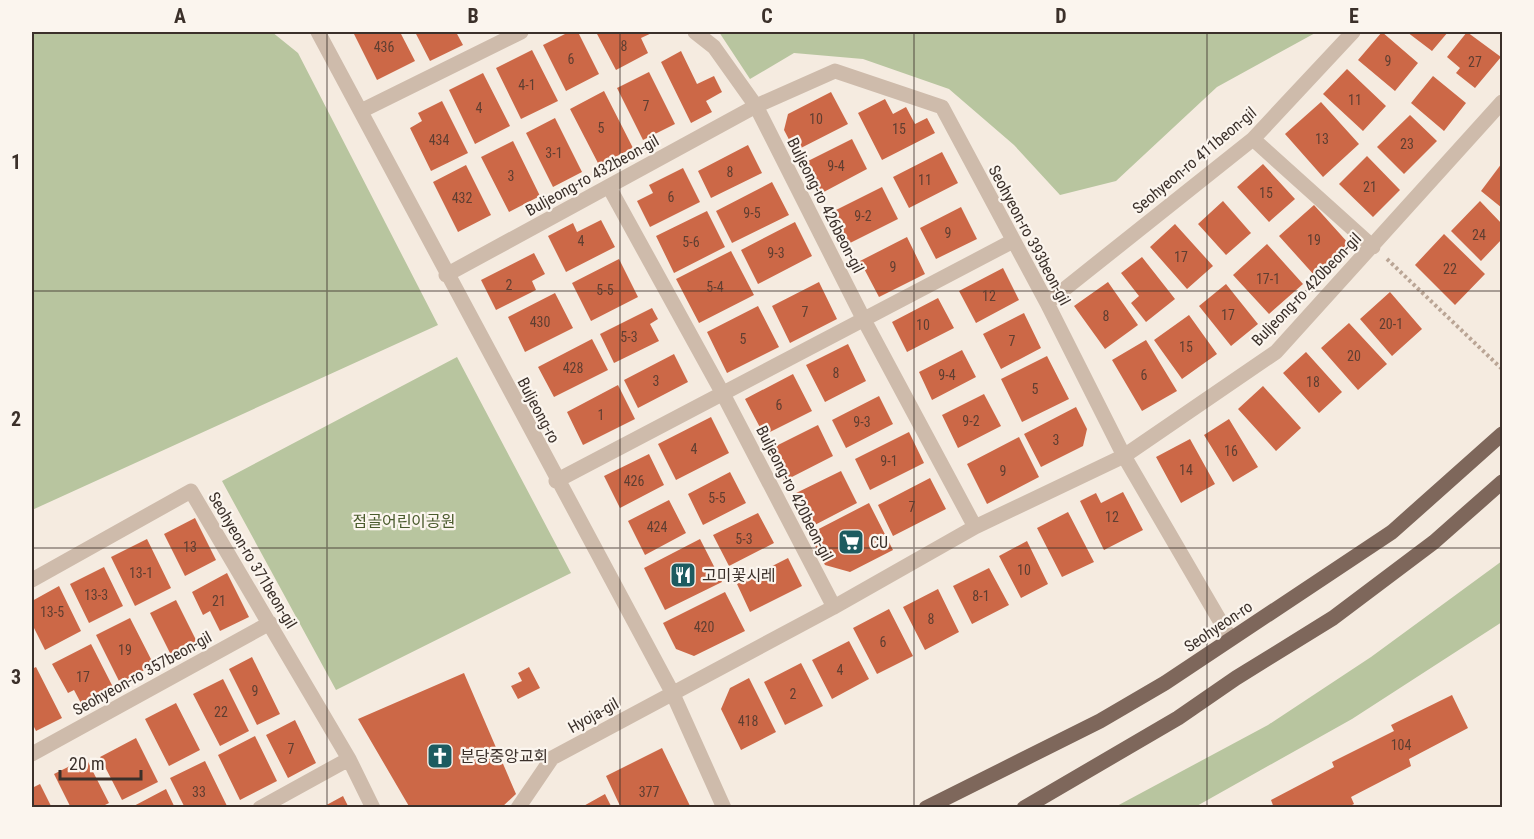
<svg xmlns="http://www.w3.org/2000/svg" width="1534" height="839" font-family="'Roboto Condensed','Noto Sans KR',sans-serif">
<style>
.green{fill:#b8c59f}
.building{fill:#cc6847}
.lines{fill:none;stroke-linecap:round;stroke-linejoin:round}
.path{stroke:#baa595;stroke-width:4;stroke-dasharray:3 3;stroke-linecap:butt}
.minor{stroke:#cebbab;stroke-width:15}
.primary{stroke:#7e675b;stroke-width:15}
.grid{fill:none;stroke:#3b302a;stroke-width:1.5;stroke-opacity:0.55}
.labels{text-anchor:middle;stroke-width:4.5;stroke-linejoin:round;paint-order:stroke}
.number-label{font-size:14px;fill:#5f3e31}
.street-label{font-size:16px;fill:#3b302a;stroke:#fbf5ee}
.park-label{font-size:16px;fill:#4a5b2d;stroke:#fbf5ee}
.poi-label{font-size:16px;fill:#3b302a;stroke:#fbf5ee;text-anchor:start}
.neatline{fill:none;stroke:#3b302a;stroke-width:2}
.grid-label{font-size:20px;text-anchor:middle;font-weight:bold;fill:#3b302a}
</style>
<rect width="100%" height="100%" fill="#f5ebe0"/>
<path class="green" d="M32 32H272L298 53 438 325 32 510Z
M719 32H1317L1217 87 1116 181 1060 195 1014 145 949 89 863 59 794 53 750 79Z
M457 357 571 573 336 690 222 481Z
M1502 561V622L1352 719 1195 807H1115L1268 725 1371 657Z"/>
<path class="building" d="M353 32H400L415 61 377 80Z
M415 32H456L463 45 430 61Z
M569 32H578L599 74 566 91 543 45Z
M596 32H654L641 38 648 53 616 70Z
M1382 32 1418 63 1395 91 1358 60Z
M1407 32H1448L1432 51Z
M1467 32 1501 57 1475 88 1456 73 1460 68 1447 57Z
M532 50 558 101 521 119 496 68Z
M681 51 697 84 714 76 722 92 706 101 712 112 691 123 661 62Z
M1347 69 1386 106 1363 131 1323 94Z
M649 72 675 124 643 140 617 88Z
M483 73 510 126 475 144 449 90Z
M1433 76 1466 103 1444 131 1411 103Z
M604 91 633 148 599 165 570 109Z
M831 92 848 124 795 151 784 130 788 114Z
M885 99 893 114 906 107 915 124 927 118 935 133 882 160 858 113Z
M442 101 468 153 431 171 410 128 422 121 418 113Z
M1321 102 1359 144 1323 177 1285 134Z
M1410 115 1437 141 1404 174 1377 147Z
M555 118 582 172 553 187 526 133Z
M852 139 867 169 820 194 804 163Z
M513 141 540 196 509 212 481 157Z
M748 145 762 173 711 198 698 171Z
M942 152 958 183 909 208 893 177Z
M1367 156 1400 190 1373 217 1339 184Z
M1502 163V208L1481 191Z
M1263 164 1295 199 1269 222 1237 187Z
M466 165 491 215 458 232 433 182Z
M683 168 700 202 650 227 637 201 653 193 649 185Z
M772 182 789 215 732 243 716 211Z
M882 187 898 219 844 246 828 214Z
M1223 201 1251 233 1226 255 1198 224Z
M1480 201 1502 224V239L1481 261 1451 231Z
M1314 205 1349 244 1315 276 1279 236Z
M961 207 977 239 936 259 920 228Z
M707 211 725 247 674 273 656 236Z
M601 220 615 247 566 272 548 236 573 223 577 232Z
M795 222 812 256 758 284 741 250Z
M1175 224 1213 266 1187 289 1150 247Z
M1444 234 1485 274 1455 305 1415 265Z
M907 237 925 274 879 297 860 261Z
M1267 244 1303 284 1269 314 1233 275Z
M731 251 754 295 699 323 676 279Z
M534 253 545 274 532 281 536 290 496 310 481 280Z
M1142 257 1175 299 1146 322 1131 303 1139 296 1121 273Z
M619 259 638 297 591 321 572 283Z
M1003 268 1019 300 976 323 959 291Z
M819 282 837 319 790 343 772 306Z
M1108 282 1138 325 1105 349 1074 306Z
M1226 284 1258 324 1231 346 1199 306Z
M1390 292 1422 329 1392 356 1360 319Z
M555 293 573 328 525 352 508 317Z
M938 298 954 328 907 352 892 322Z
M758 306 779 347 727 373 707 332Z
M652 308 658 319 650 324 659 341 614 363 600 334Z
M1024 313 1041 348 1001 369 983 334Z
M1189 315 1217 354 1182 379 1154 340Z
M1349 323 1387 364 1358 390 1321 348Z
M592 339 608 370 554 397 538 367Z
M1146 340 1177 391 1142 411 1112 360Z
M848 344 866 381 825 402 806 365Z
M962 350 976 377 932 400 919 372Z
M1306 352 1342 392 1319 413 1283 373Z
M674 354 688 382 638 408 624 380Z
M1047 356 1069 399 1022 422 1001 379Z
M793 374 812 411 764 435 745 399Z
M618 385 635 419 583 445 567 412Z
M1263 386 1301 428 1276 451 1238 409Z
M984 394 1001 426 958 448 942 415Z
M879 396 893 424 846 448 832 420Z
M1076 407 1087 429 1083 446 1041 467 1024 434Z
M711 417 729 453 676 480 658 444Z
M1229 419 1258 467 1233 482 1204 435Z
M818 425 833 456 784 481 768 450Z
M909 432 924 463 870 490 855 459Z
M1019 437 1039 477 987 504 967 464Z
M1190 439 1215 484 1181 503 1156 457Z
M649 454 664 485 620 508 604 476Z
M841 471 857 503 809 528 792 495Z
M730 472 746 503 703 525 688 494Z
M930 478 946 509 893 536 878 505Z
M1123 492 1143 530 1104 550 1080 501 1096 493 1101 503Z
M669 500 686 533 645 555 628 521Z
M869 503 893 550 850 572 825 565 809 534Z
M1068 512 1094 562 1062 577 1037 528Z
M758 513 774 543 729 566 713 535Z
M195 518 216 560 185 576 164 534Z
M147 539 171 588 135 606 111 557Z
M700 539 722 582 665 610 644 568Z
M1027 541 1048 584 1021 598 999 556Z
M788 558 802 586 750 612 737 584Z
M104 567 123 606 89 623 70 584Z
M989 568 1009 605 972 624 953 586Z
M227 573 249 617 220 631 210 611 203 615 192 592Z
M59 586 81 631 45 650 32 624V601Z
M938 589 959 632 925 650 903 607Z
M725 592 745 631 694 656 676 649 663 623Z
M176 600 199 646 173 659 150 613Z
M889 609 913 656 877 674 853 628Z
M130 618 154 665 120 683 96 635Z
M849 641 869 679 832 699 812 660Z
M91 644 115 691 83 707 74 690 68 693 52 664Z
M252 657 280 714 257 725 229 669Z
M801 663 823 706 785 725 764 682Z
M36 667 62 718 36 731 32 723V669Z
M529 667 540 688 518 699 511 686 522 681 518 673Z
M464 673 516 794 501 808H410L358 719Z
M749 678 776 732 741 750 721 709 730 688Z
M223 679 249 731 220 746 193 694Z
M1452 695 1468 728 1409 759 1411 766 1351 797 1354 804 1346 808H1274L1271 800 1334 767 1332 762 1394 731 1391 725Z
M176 703 200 750 169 766 145 719Z
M295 720 316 763 288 778 266 735Z
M255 736 277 781 240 800 218 755Z
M136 738 158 782 122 800 100 757Z
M662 748 691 808H621L606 776Z
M86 758 109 803 99 808H71L54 774Z
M205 761 227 806 185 808 170 778Z
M40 784 52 808H32V788Z
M166 789 175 808H130Z
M605 794 612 808H580Z
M343 796 349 808H321Z"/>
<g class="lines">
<path class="path" d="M1387 259 1502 369"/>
<path class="minor" d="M318 32 672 692 724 808
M695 32 714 47 756 106 864 320 975 527
M361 111 521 32
M1253 139 1373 247
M609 187 723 394 834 607
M446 275 756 106 835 71 942 107 1047 303 1124 456 1230 638
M1047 303 1253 139 1353 32
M556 481 1013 241
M32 580 191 491 349 759 373 808
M32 754 270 623
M260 808 349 759
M518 808 552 758 834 607 975 527 1124 456 1276 352 1502 102"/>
<path class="primary" d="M926 808 1100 721 1165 683 1392 532 1502 434
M1024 808 1178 718 1236 678 1333 618 1434 542 1502 482"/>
</g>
<path class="grid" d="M327 32V808M620 32V808M914 32V808M1207 32V808M32 291H1502M32 548H1502"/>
<defs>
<g id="supermarket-square" transform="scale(1.35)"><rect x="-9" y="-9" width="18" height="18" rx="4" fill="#1d5b60" stroke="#fbf5ee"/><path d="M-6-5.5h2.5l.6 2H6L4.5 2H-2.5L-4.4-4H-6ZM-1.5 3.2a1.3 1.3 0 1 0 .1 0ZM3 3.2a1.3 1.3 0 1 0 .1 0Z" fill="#fff"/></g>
<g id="restaurant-square" transform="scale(1.35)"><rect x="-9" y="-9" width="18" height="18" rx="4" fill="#1d5b60" stroke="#fbf5ee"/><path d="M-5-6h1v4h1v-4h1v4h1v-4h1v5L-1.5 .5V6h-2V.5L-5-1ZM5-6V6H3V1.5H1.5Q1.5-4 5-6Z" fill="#fff"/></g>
<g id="church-square" transform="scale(1.35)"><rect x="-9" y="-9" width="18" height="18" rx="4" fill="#1d5b60" stroke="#fbf5ee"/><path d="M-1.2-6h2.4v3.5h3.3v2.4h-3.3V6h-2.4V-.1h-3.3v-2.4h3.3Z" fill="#fff"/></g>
</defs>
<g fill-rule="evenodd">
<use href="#supermarket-square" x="851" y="542"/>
<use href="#restaurant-square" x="683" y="575"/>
<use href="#church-square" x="440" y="756"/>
</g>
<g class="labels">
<g class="number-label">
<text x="624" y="51">8</text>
<text x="384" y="52">436</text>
<text x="571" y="64">6</text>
<text x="1388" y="66">9</text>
<text x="1475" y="67">27</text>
<text x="527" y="90">4-1</text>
<text x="1355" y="105">11</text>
<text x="646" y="111">7</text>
<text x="479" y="113">4</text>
<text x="816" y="124">10</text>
<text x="601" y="133">5</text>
<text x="899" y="134">15</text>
<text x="1322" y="144">13</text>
<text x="439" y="145">434</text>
<text x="1407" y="149">23</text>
<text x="554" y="158">3-1</text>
<text x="836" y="171">9-4</text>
<text x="730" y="177">8</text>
<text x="511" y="181">3</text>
<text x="925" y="185">11</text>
<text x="1370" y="192">21</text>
<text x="1266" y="198">15</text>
<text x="671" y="202">6</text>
<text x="462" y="203">432</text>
<text x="752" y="218">9-5</text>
<text x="863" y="221">9-2</text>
<text x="948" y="238">9</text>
<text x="1479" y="240">24</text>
<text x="1314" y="245">19</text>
<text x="581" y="246">4</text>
<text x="691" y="247">5-6</text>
<text x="776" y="258">9-3</text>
<text x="1181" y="262">17</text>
<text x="893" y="272">9</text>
<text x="1450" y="274">22</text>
<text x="1268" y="284">17-1</text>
<text x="509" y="290">2</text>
<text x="715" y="292">5-4</text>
<text x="605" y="295">5-5</text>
<text x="989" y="301">12</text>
<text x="805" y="317">7</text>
<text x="1228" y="320">17</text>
<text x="1106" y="321">8</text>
<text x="540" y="327">430</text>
<text x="1391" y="329">20-1</text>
<text x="923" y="330">10</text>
<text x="629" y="342">5-3</text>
<text x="743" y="344">5</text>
<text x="1012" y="346">7</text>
<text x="1186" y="352">15</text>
<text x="1354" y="361">20</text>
<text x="573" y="373">428</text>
<text x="836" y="378">8</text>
<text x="947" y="380">9-4</text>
<text x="1144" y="380">6</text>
<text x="656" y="386">3</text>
<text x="1313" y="387">18</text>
<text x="1035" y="394">5</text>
<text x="779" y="410">6</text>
<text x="601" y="420">1</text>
<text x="971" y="426">9-2</text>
<text x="862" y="427">9-3</text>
<text x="1056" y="445">3</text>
<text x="694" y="454">4</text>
<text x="1231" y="456">16</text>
<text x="889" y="466">9-1</text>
<text x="1186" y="475">14</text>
<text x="1003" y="476">9</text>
<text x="634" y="486">426</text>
<text x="717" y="503">5-5</text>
<text x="912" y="512">7</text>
<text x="1112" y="522">12</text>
<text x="657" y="532">424</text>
<text x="744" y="544">5-3</text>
<text x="190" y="552">13</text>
<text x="1024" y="575">10</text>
<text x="141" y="578">13-1</text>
<text x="96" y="600">13-3</text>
<text x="981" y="601">8-1</text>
<text x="219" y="606">21</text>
<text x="52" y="617">13-5</text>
<text x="931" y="624">8</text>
<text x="704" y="632">420</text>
<text x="883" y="647">6</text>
<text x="125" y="655">19</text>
<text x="840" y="675">4</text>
<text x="83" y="682">17</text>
<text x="255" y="696">9</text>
<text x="793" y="699">2</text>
<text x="221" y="717">22</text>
<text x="748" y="726">418</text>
<text x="1401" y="750">104</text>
<text x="291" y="754">7</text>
<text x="199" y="797">33</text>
<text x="649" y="797">377</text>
</g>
<g class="street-label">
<text transform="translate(1194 160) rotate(-40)" y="6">Seohyeon-ro 411beon-gil</text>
<text transform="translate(592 175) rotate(-29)" y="6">Buljeong-ro 432beon-gil</text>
<text transform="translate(826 205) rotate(63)" y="6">Buljeong-ro 426beon-gil</text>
<text transform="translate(1030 235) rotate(62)" y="6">Seohyeon-ro 393beon-gil</text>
<text transform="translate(1306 289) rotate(-46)" y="6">Buljeong-ro 420beon-gil</text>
<text transform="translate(539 410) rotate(62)" y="6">Buljeong-ro</text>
<text transform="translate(795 493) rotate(63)" y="6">Buljeong-ro 420beon-gil</text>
<text transform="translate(253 560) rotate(59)" y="6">Seohyeon-ro 371beon-gil</text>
<text transform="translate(1218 626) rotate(-34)" y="6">Seohyeon-ro</text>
<text transform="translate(142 673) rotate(-29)" y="6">Seohyeon-ro 357beon-gil</text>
<text transform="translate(593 715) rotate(-29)" y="6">Hyoja-gil</text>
</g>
<g class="park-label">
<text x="404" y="527">점골어린이공원</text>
</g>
<g class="poi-label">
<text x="870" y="548">CU</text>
<text x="702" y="581">고미꽃시레</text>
<text x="460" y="762">분당중앙교회</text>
</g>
</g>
<rect width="1534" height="839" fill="none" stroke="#fbf5ee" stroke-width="66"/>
<path d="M60 770v9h81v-9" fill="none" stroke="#3b302a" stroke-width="3"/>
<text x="69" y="770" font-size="18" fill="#3b302a" stroke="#fbf5ee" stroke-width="4.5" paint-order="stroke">20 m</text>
<rect x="33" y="33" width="1468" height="773" class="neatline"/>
<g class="grid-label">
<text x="180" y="23">A</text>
<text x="473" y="23">B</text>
<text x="767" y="23">C</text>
<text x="1061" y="23">D</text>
<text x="1354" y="23">E</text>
<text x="16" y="169">1</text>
<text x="16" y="426">2</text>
<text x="16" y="684">3</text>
</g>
</svg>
